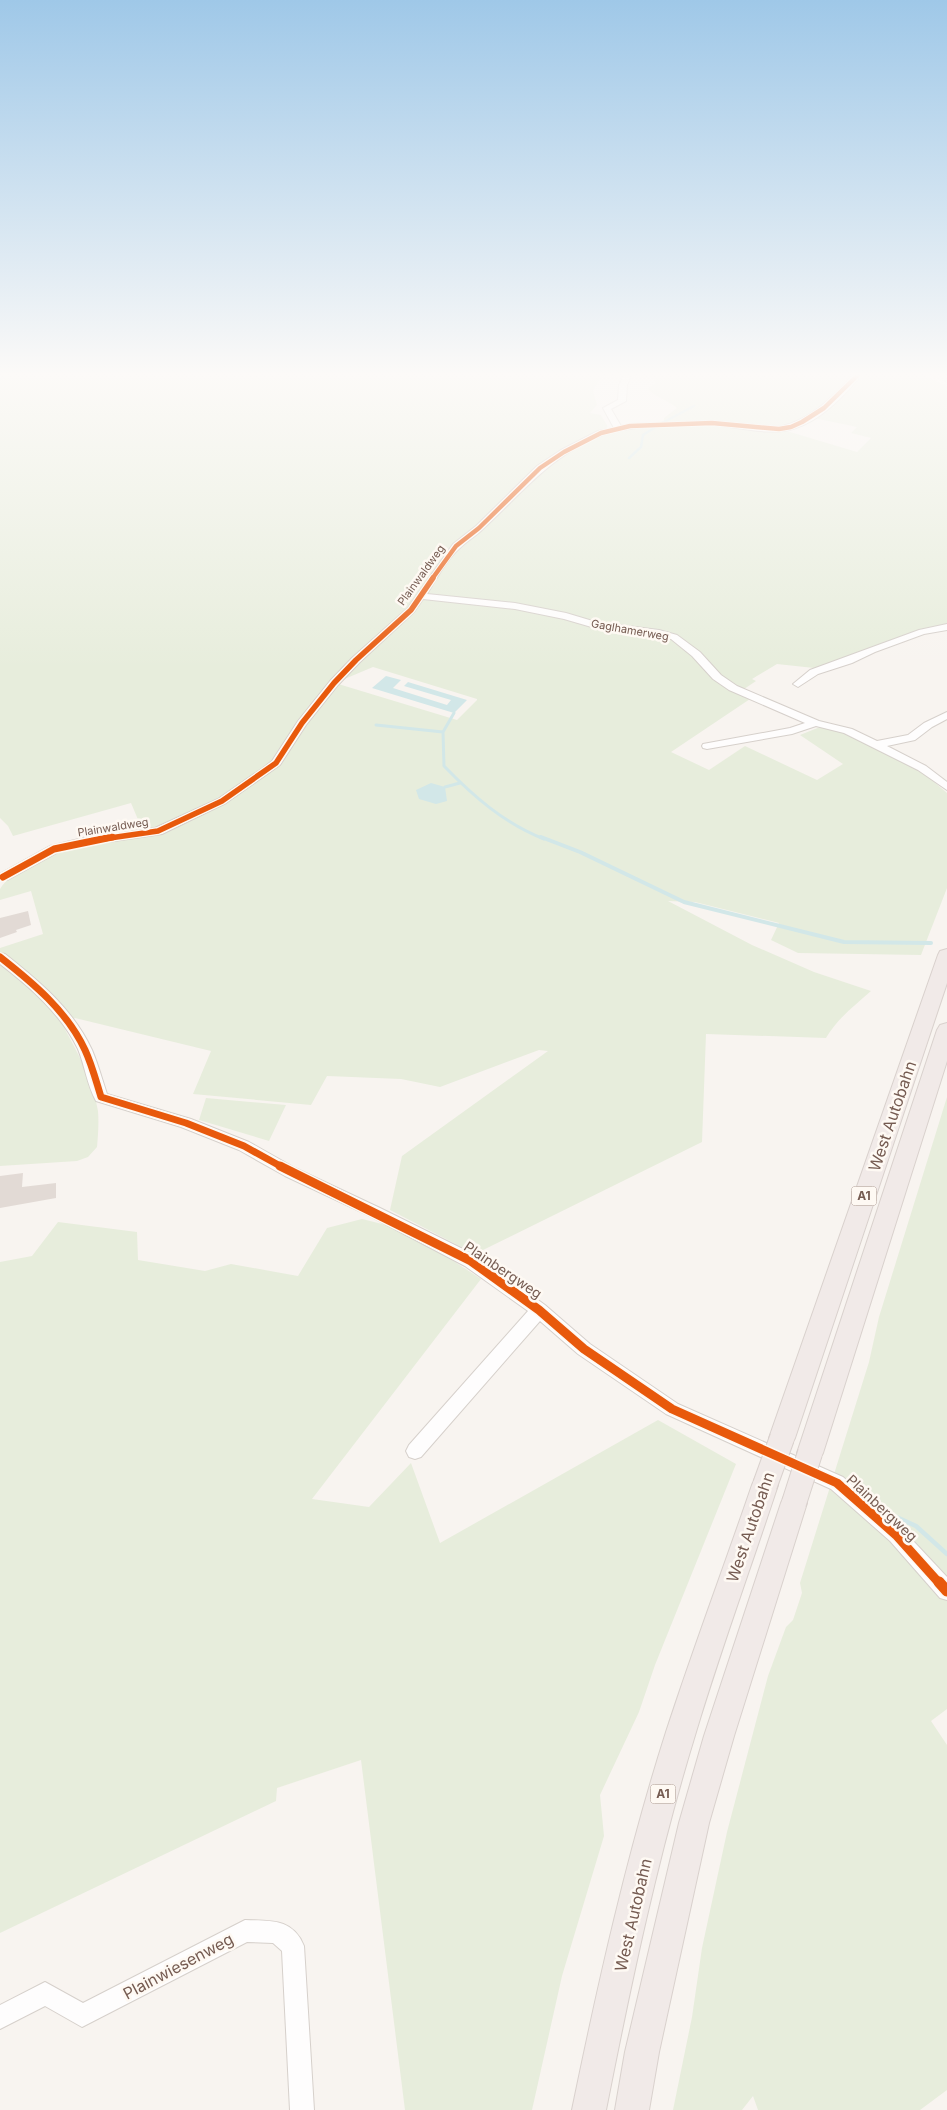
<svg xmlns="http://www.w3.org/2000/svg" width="947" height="2110" font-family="Inter,sans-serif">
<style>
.green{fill:#e7eddc;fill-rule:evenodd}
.water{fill:#d2e7e8}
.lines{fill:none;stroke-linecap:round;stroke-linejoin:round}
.stream-far3{stroke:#d2e7e8;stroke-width:2.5}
.stream-far2{stroke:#d2e7e8;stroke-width:3}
.stream-far1{stroke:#d2e7e8;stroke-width:4}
.stream{stroke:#d2e7e8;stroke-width:4.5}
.building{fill:#e2dad5}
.minor-casing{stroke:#d6d0cb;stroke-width:2}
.major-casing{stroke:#d9d1cd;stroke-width:1}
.highway-casing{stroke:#d9d1cd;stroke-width:2}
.minor{fill:#fefdfd;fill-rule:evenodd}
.major{fill:#f2ede8;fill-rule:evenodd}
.highway{fill:#f1eae8;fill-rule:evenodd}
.highway-bridge-casing{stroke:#d9d1cd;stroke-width:26;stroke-linecap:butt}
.highway-bridge{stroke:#f1eae8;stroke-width:24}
.cycleway-far4-casing{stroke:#fef9f3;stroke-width:6}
.cycleway-far3-casing{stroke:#fef9f3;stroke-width:8}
.cycleway-far2-casing{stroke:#fef9f3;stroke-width:10}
.cycleway-far1-casing{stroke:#fef9f3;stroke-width:12}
.cycleway-casing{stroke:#fef9f3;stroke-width:14}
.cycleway-far4{stroke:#e8590c;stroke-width:4.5}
.cycleway-far3{stroke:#e8590c;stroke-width:5.5}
.cycleway-far2{stroke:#e8590c;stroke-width:7}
.cycleway-far1{stroke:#e8590c;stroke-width:9}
.cycleway{stroke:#e8590c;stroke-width:11}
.labels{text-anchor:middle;stroke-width:5;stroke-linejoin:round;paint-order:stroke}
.far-street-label{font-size:11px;fill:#755b51;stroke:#fef9f3}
.shield{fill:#fef9f3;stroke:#9e8a82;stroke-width:1}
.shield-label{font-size:12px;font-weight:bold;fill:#755b51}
.street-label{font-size:14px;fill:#755b51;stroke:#fef9f3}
.near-street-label{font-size:16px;fill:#755b51;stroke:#fef9f3}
</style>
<rect width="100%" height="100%" fill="#f8f4f0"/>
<path class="green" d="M14 373H603L593 391 597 405 590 413 601 415 608 427 573 444 608 432 630 428 672 426 664 422V418L677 408C668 400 656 398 648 389L655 383 654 379 639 376 641 373 683 375 684 373H918L947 386V625L927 628 814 668 777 664 752 679 756 681 741 691 753 697 671 752 709 770 745 746 817 780 843 764 800 735 820 727 845 733 926 775 947 793V888L921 955 798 953 771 940 779 923 695 902 668 901 752 945 814 972 871 991C854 1006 837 1019 826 1038L706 1034 702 1142 483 1250 471 1252 390 1210 402 1156 548 1051 539 1050 440 1087 401 1079 327 1076 311 1105 193 1094 211 1051 75 1018 62 1024C77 1051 93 1080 98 1111 99 1123 98 1136 97 1147L88 1157 77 1161 0 1166V948L43 934 31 891 0 900V889C27 849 112 839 156 831L142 829 131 803 13 836 8 826 0 818V380ZM809 417 857 427 851 433 871 438 857 452 780 429ZM373 667 477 699V700L457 720 335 683Z
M947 1097V1709L931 1721 947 1745V2090L920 2110H758L753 2096 742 2110H673L692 2017 702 1948 727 1832 768 1676 786 1627 793 1620 802 1593 800 1583 869 1362 879 1317Z
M206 1098 286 1105 269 1141 199 1120Z
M362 1219 390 1226 452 1260 481 1279 312 1499 369 1507 411 1463 440 1543 658 1420 736 1464 655 1665 639 1712 600 1795 604 1836 562 1976 532 2110H405L361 1760 277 1788 276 1801 0 1933V1262L32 1256 58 1222 137 1232 138 1260 205 1271 231 1264 298 1276 327 1228Z"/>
<path class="water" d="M386 676 401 680 393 688 447 705 451 700 404 686 408 682 467 700 454 713 372 688Z
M431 783 445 787 447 801 436 804 419 799 416 790Z"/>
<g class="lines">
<path class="stream-far3" d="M0 379 12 373
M662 423 694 406
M629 458 641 447 643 435 657 426"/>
<path class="stream-far2" d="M454 713 443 732 444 766C473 796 505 824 544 839
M376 725 443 732
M445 787 460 783"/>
<path class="stream-far1" d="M541 837 580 852 684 902 844 942 931 943"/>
<path class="stream" d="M858 1490 881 1510 916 1526 947 1554"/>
</g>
<path class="building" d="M28 911 31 925 16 930 17 932 0 938V918Z
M23 1173 22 1187 56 1183V1198L0 1208V1176Z"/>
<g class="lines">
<g class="minor-casing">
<path id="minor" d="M625 373H632L627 385 626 401 611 409 621 426 630 424 712 421 779 427C811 420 834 396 855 373H863C845 395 821 421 793 429 768 436 739 427 714 425 685 424 631 426 605 434 554 452 521 494 483 529 476 536 467 541 460 548 446 560 437 578 427 594L515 603 566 613 596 622 659 630 677 635 700 652 721 675 737 686 819 721 852 729 877 741 908 735 924 723 947 712V719L932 727 915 740 887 746 926 766 947 782V790L918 770 844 733 816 726 792 734 707 749 703 748 702 746 703 744 790 728 805 723 729 690 713 679 692 656 671 639 595 628 564 619 515 609 423 599 414 612 360 662 338 685 306 725 280 765 226 803 162 834 87 845 58 852 7 880H0V874L50 846 87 837 155 828 218 799 263 768 272 761 298 721 330 681 352 658 408 608 453 544 476 526 537 466 561 450 598 431 614 428 603 408 618 400 619 385Z
M947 624V630L924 634 875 652 852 663 818 674 798 687 793 684 810 670 919 630Z
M0 953 5 954C39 981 73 1009 92 1050 98 1064 102 1079 107 1094L191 1119 249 1142 295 1168 380 1208 477 1256 545 1305 590 1344 678 1404 843 1477 902 1529 947 1577V1600L940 1598 890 1541 831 1489 666 1414 578 1354 540 1321 421 1457 415 1459 409 1457 406 1451 409 1445 528 1311 465 1266 370 1216 285 1176 239 1150 181 1127 96 1101C87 1085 85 1066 78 1049 61 1014 30 987 0 964Z
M245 1920C270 1921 293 1918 304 1946L314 2110H290L282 1951 273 1943 247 1942 82 2027 45 2006 0 2029V2005L45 1982 83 2003Z"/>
</g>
<g class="major-casing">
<path id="major" d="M928 373H941L947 376V382Z"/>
</g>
<g class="highway-casing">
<path id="highway" d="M947 949V983L795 1438 791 1446 782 1449 773 1446 769 1438 938 955 940 951Z
M947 1023V1061L823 1453 819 1461 810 1465 801 1461 797 1453 937 1030 940 1025Z
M765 1473 774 1476 778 1485C751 1567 721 1649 696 1732 658 1855 631 1983 606 2110H572C598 1984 627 1854 666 1732 693 1649 724 1567 752 1485L756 1476Z
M794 1491 803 1494 807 1503 734 1736 709 1823 659 2052 649 2110H615L625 2052 679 1823 704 1736 781 1503 785 1494Z"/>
</g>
<use href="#minor" class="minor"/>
<use href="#major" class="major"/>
<use href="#highway" class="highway"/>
<g class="highway-bridge-casing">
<path id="highway-bridge" d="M765 1485 782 1438
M794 1503 810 1453"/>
</g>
<use href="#highway-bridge" class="highway-bridge"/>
<g class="cycleway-far4-casing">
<path id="cycleway-far4" d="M432 579 456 546 479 528 540 468 564 452 601 433 630 426 712 423 779 429 791 427 802 422 824 408 860 373"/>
</g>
<g class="cycleway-far3-casing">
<path id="cycleway-far3" d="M103 839 158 831 222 801 276 763 302 723 334 683 356 660 411 610 433 578"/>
</g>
<g class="cycleway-far2-casing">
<path id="cycleway-far2" d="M3 877 54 849 112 837
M0 957C33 983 67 1011 85 1050 92 1065 96 1081 101 1097L186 1123 244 1146 282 1167"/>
</g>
<g class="cycleway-far1-casing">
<path id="cycleway-far1" d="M280 1166 471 1261 539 1310 584 1349 672 1409 837 1483 896 1535 940 1584"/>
</g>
<g class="cycleway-casing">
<path id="cycleway" d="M939 1582 947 1591"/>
</g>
<use href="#cycleway-far4" class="cycleway-far4"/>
<use href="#cycleway-far3" class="cycleway-far3"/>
<use href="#cycleway-far2" class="cycleway-far2"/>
<use href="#cycleway-far1" class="cycleway-far1"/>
<use href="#cycleway" class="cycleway"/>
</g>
<linearGradient id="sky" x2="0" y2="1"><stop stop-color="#9fc8e8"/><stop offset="0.56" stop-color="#fcfaf8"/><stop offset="1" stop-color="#fcfaf8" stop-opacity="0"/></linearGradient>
<rect width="947" height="669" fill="url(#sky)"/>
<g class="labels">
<g class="far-street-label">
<text transform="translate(421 575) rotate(-54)" y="4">Plainwaldweg</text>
<text transform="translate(630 630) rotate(10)" y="4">Gaglhamerweg</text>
<text transform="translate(113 827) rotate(-9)" y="4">Plainwaldweg</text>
</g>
<g class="shield">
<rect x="851.5" y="1186.5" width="25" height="19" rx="4"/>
<rect x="650.5" y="1784.5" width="25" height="19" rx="4"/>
</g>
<g class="shield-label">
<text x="864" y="1200">A1</text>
<text x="663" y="1798">A1</text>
</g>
<g class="street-label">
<text transform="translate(503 1270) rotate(34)" y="5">Plainbergweg</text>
<text transform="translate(882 1508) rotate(43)" y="5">Plainbergweg</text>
</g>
<g class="near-street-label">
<text transform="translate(892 1116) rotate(-71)" y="6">West Autobahn</text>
<text transform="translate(750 1527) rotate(-71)" y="6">West Autobahn</text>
<text transform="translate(633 1915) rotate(-77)" y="6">West Autobahn</text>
<text transform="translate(178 1966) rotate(-28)" y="6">Plainwiesenweg</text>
</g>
</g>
</svg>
